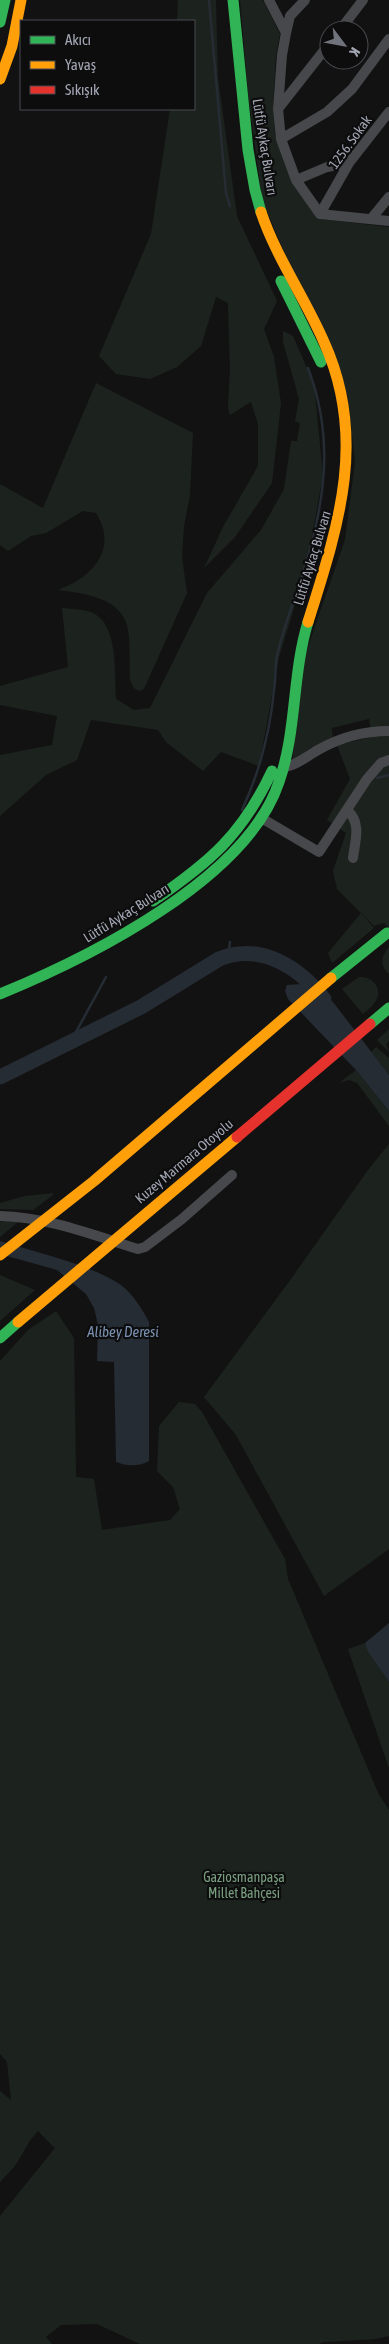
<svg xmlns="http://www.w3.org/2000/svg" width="389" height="2344" font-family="'Asap Condensed',sans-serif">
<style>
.green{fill:#1c231e}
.water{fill:#262c34}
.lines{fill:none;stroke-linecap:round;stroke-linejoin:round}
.stream{stroke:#262c34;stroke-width:2.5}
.river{stroke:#262c34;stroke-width:15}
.street{stroke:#47484b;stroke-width:10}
.fast{stroke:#30b455;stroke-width:11}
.slow{stroke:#ff9f0a;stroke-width:11}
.slow-bridge{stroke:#ff9f0a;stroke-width:11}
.jam-bridge{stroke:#e5322d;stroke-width:11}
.labels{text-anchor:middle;stroke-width:4.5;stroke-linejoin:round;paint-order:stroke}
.street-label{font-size:14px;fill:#a3a7b4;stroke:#0d0d0e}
.park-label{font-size:14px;fill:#7a9f80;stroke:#0d0d0e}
.water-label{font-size:15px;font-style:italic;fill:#7a91b0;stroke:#0d0d0e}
</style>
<rect width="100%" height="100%" fill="#121213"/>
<path class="green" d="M178 0H216L218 78 237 216 277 301 264 329 274 357 281 403 272 483 235 537 204 568 223 527 258 466V424L251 402 230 415 228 407 230 369 228 303 216 297 201 346 177 367 150 379 116 374 99 356 151 234 170 109H194V21H177Z
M240 0H263L280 34 276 56 273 105 275 135 294 183 320 219 389 227V928L384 923 374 926 337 889 333 871 346 833 327 820 350 779 337 745 372 737 369 719 332 728 333 741 312 747 292 762 306 652 345 540 355 462 349 407 266 209 261 192 248 93Z
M283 331 293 336 314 384 323 475 306 569 279 657 259 766 221 752 203 771 166 742 158 730 91 720 77 760 46 775 0 816V755L52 745 57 716 0 705V686L68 667 62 608C71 609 85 609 93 613 119 625 114 675 116 699L134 710 150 708 207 593 261 530 284 489 291 441H297L300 423 295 421 299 399 283 342Z
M96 383 193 433 190 495 184 526 182 557 187 593 144 689 139 691 134 688 130 680C129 663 131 642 127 625 119 597 82 593 58 590 92 578 119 549 96 513L83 511 46 533 31 536 8 551 0 545V484L43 508Z
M361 913 374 928 332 963 328 953Z
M389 947V974C379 965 381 957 389 947Z
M359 977C373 976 384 989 375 1002 372 1007 367 1010 363 1014L342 989Z
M389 1029V1041L386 1044 389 1052 377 1040Z
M376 1047 389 1058V1075L371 1052Z
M356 1070 389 1111V1126L357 1083 349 1080 339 1083Z
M389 1144V1549L324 1596 236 1435 204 1397 291 1279 368 1170Z
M53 1193V1195L33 1210 0 1209V1203L25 1196Z
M15 1220 18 1222 0 1237V1222Z
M0 1275 35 1290 0 1321Z
M56 1311 74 1338 76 1477 94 1479 102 1530 170 1520 180 1509 173 1487 157 1471 159 1426 179 1402 195 1404 202 1412 285 1559 288 1579 379 1795 389 1810V2336L375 2339 324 2342 318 2344H140L97 2324 61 2325 46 2337 52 2344H0V2216L55 2148 38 2131 31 2139 15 2166 0 2182V2091L11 2100 7 2062 0 2054V1361L28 1330Z
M365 1643 368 1652 389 1682V1768L348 1649Z"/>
<path class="water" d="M302 984 327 997 333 1002 389 1075V1111L356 1070 288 999 285 991 287 985Z
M0 1241C35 1252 92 1265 121 1285 132 1293 143 1310 149 1322V1461C139 1467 126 1466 116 1462L114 1362 97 1361 98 1325 94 1308 86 1294 57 1270 0 1254Z
M389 1623V1682L368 1652 365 1643Z"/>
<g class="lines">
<path class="stream" d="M209 0 226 193 230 206
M377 778 389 775
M242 810C260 771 270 732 274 690 276 678 275 667 277 656 283 628 294 602 302 576 325 505 335 439 308 368
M228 956 230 942
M70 1043 106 977"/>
<path class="river" d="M0 1077 141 1007 219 959C260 942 299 967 324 999"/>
<path class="street" d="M269 0 286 33 282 55 278 109 281 139 296 180 320 214 389 221
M340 30 363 0
M286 33 290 16 305 0
M278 109 329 44
M281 139 327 112 352 89 389 39
M296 180 327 167 349 163
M320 214 349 163 389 112
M371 219 389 197
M284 767C296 766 307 756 318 750 339 738 365 731 389 731
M347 810C362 823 355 841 353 858
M263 819 319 852 367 779 381 763 389 760
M0 1216C47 1217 93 1235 138 1249L145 1247 182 1219 232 1175"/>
<path class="fast" d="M233 0 248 150 255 190 261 212
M0 22 5 0
M281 281 321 362
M153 901C210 862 242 835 272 771
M331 978 387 933
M0 994C90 957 247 879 279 782 297 731 292 674 308 622
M370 1024 389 1008
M0 1338 18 1322"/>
<path class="slow" d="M0 79 12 46 21 0
M261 212C276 257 305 298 324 342 368 439 338 527 308 622"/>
<path class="slow-bridge" d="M0 1255 94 1181 331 978
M18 1322 237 1137"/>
<path class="jam-bridge" d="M237 1137 370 1024"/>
</g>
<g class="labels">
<g class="street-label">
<text transform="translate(350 142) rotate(-54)" y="5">1256. Sokak</text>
<text transform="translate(265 147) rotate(81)" y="5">Lütfü Aykaç Bulvarı</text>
<text transform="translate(312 558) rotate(-73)" y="5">Lütfü Aykaç Bulvarı</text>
<text transform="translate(126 913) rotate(-32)" y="5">Lütfü Aykaç Bulvarı</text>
<text transform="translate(184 1161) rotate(-40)" y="5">Kuzey Marmara Otoyolu</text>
</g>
<g class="park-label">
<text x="244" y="1882">Gaziosmanpaşa<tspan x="244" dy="16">Millet Bahçesi</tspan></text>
</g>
<g class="water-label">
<text x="123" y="1337">Alibey Deresi</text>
</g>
</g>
<rect x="20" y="20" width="175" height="90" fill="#0d0d0e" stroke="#494b50"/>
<rect x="30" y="36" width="25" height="8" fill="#30b455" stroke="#494b50"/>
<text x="65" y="45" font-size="15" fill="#a3a7b4">Akıcı</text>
<rect x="30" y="61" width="25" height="8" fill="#ff9f0a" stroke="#494b50"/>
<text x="65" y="70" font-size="15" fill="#a3a7b4">Yavaş</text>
<rect x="30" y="86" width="25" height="8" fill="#e5322d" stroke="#494b50"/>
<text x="65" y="95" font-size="15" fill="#a3a7b4">Sıkışık</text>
<g transform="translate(344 45) rotate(122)"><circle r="24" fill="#0d0d0e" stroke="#494b50"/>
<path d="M0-4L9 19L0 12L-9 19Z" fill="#70737c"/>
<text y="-8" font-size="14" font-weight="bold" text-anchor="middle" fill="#a3a7b4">K</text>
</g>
</svg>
